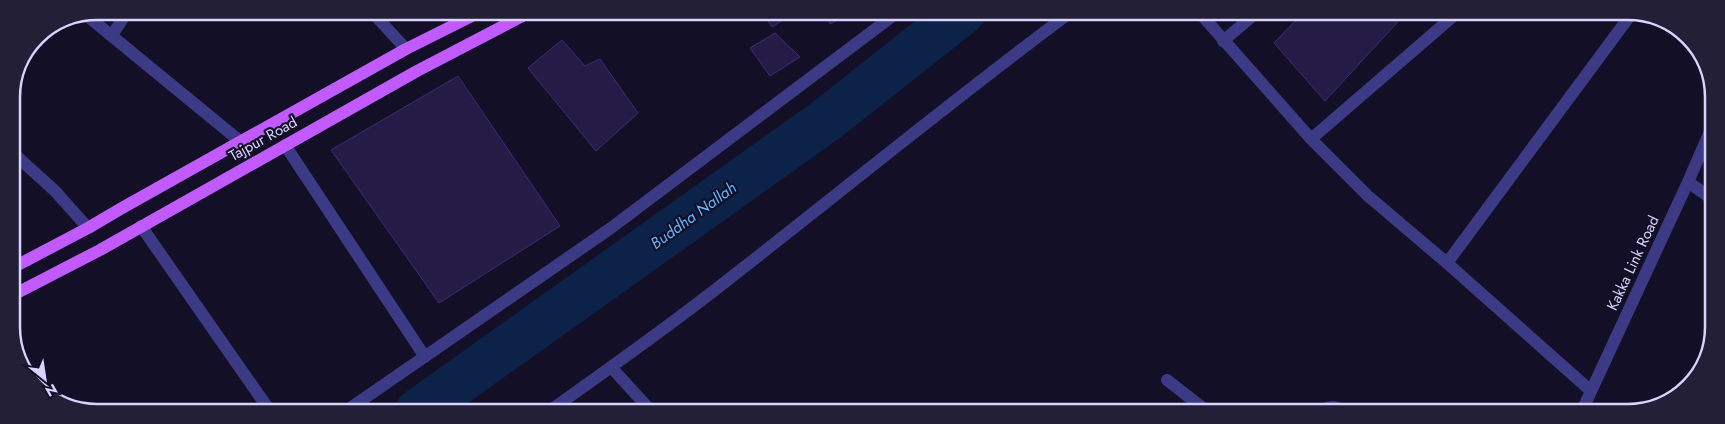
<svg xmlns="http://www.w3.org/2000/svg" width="1725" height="424" font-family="Jost,sans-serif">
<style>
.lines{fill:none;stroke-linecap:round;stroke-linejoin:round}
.river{stroke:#0c2248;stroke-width:45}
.building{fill:#241b47;stroke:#3b2d73}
.minor{stroke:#3d3a85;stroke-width:12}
.major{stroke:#c25bff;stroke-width:12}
.labels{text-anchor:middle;stroke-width:4.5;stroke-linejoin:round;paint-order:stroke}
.street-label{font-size:15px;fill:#d9d4ff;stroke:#130f26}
.water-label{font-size:16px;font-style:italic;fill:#62b6ff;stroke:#130f26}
.rim{fill:none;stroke:#d9d4ff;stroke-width:2.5}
</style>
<rect width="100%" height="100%" fill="#130f26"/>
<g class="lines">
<path class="river" d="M418 411 825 121 963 12"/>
</g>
<path class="building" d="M762 12H794V13L772 27Z
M824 12H852L830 24Z
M1303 13H1406L1325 101 1274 43Z
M775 33 800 57 770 76 750 48Z
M562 40 585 66 600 59 638 113 596 151 528 68Z
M458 76 560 226 439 303 331 150Z"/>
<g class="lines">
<path class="minor" d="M372 12 406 49
M1199 12 1311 139 1368 196 1447 263 1591 391
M85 14 241 142
M112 35 128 11
M1223 41 1256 13
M1311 139 1457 13
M285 145 425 357
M12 152 55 191 88 228
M1688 182 1712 199
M141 226 270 411
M1447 263 1632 13
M611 367 652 412
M1167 380 1208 412
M346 411 611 228 898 12
M548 412C611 367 674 323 734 275 846 188 956 97 1071 12
M1317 412C1327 406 1335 405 1345 412
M1581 413 1688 182 1712 127"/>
<path class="major" d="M12 268 88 228 122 208 406 49 480 12
M13 295 100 250 417 71 530 12"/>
</g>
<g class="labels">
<g class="street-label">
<text transform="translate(263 139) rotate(-29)" y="5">Tajpur Road</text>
<text transform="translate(1633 263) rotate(-65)" y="5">Kakka Link Road</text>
</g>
<g class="water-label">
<text transform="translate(693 215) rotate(-36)" y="6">Buddha Nallah</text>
</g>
</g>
<path d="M0 0H1725V424H0ZM97 20H1628A77 77 0 0 1 1705 97V327A77 77 0 0 1 1628 404H97A77 77 0 0 1 20 327V97A77 77 0 0 1 97 20Z" fill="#231f37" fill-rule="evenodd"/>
<path class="rim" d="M97 20H1628A77 77 0 0 1 1705 97V327A77 77 0 0 1 1628 404H97A77 77 0 0 1 20 327V97A77 77 0 0 1 97 20Z"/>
<g transform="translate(45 379) rotate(150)" stroke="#130f26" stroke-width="4" paint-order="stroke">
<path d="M0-4L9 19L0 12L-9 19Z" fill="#d9d4ff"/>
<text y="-8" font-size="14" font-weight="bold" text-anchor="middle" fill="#d9d4ff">N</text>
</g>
</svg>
